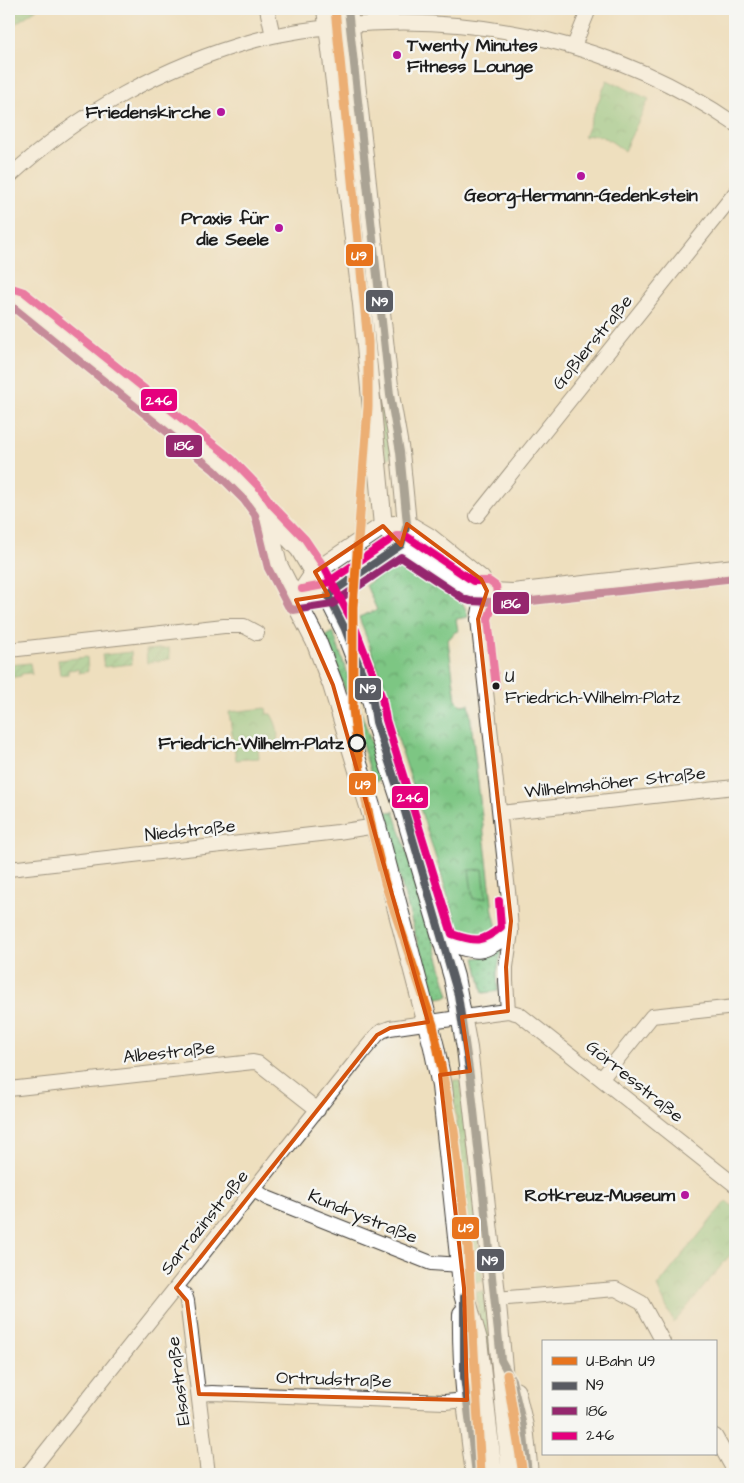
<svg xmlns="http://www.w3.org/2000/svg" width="744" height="1483" font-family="'Architects Daughter',sans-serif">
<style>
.grass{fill:url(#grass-dots);stroke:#4c7150}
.park{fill:url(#park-crowns);stroke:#4c7150}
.garden{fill:url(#garden-furrows);stroke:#4c7150}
.pitch{fill:#7dc683;stroke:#4c7150}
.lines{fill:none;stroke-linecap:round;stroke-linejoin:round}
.minor-casing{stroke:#3c3934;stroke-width:16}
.tertiary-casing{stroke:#3c3934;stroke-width:20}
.secondary-casing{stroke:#3c3934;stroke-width:22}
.minor{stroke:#fff;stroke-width:14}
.tertiary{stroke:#fff;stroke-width:18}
.secondary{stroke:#fff;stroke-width:20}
.bus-1-casing{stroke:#f6f6f2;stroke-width:11}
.bus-2-casing{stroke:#f6f6f2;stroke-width:11}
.bus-3-casing{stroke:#f6f6f2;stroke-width:11}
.bus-1{stroke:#595b62;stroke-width:8}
.bus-2{stroke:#95276e;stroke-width:8}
.bus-3{stroke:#e5007d;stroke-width:8}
.metro-1-casing{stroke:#f6f6f2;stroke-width:12}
.metro-1{stroke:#e8741d;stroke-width:9}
.marked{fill:none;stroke:#d4530e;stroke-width:4;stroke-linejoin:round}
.poi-dot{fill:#b5179e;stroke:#f6f6f2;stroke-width:2}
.bus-dot{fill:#1c1c1c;stroke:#f6f6f2;stroke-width:2}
.stop-dot{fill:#f6f6f2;stroke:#1c1c1c;stroke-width:2.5}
.labels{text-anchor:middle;stroke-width:5;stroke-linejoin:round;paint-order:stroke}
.bus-label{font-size:17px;fill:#1c1c1c;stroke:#f6f6f2;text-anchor:start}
.poi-label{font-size:18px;font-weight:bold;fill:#1c1c1c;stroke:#f6f6f2;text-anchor:end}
.street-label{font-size:18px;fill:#1c1c1c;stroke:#f6f6f2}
.stop-label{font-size:18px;font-weight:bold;fill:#1c1c1c;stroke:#f6f6f2;text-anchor:end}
.line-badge{stroke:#f6f6f2;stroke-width:2}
.badge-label{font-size:14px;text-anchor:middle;font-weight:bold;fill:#fff}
</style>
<defs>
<pattern id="grass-dots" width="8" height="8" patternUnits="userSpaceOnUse" patternTransform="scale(1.25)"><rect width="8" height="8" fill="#7dc683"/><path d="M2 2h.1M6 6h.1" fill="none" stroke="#66a06a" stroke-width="1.8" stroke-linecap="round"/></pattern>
<pattern id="park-crowns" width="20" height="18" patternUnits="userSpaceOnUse" patternTransform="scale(1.25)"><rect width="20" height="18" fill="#7dc683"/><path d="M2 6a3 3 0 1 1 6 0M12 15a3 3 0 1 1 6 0" fill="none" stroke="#66a06a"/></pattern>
<pattern id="garden-furrows" width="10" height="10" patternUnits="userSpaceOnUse" patternTransform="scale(1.25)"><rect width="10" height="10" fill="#7dc683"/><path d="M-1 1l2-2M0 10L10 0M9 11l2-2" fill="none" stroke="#66a06a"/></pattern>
</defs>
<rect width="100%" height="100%" fill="#f6f6f2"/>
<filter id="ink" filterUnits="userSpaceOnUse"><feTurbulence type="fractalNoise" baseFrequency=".02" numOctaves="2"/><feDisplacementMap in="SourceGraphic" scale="10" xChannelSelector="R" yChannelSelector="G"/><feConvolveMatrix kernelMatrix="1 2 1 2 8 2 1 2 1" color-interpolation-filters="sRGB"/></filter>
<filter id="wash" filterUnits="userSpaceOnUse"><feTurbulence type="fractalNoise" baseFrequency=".0096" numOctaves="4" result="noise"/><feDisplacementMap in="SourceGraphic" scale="20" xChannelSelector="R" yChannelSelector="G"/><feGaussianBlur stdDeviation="1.12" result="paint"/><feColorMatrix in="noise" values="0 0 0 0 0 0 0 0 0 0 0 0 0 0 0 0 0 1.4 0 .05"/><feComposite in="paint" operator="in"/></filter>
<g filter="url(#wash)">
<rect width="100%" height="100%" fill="#eedfbe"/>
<path class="grass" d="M347 51 362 199 391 456 389 459 385 457 348 130 337 52Z
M382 542H386L385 545 349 570 345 564Z
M333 632 384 779 373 781 351 706 325 636Z
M394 811 424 907 449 996 433 999 382 813Z
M502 949 497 973 498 991 483 993 475 958 487 956Z
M454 1080H459L461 1084 483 1281 475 1282 452 1083Z
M484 1291 504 1474H499L476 1292Z"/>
<path class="park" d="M9 9H37L9 28Z
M607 80 649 99 624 151C612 142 599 130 584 137Z
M399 565C407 565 415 566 422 569 438 577 466 599 468 617L456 619 458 631 455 632 448 640 456 700 461 705 469 704 493 912 497 928 495 937C482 947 470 949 460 934L391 717 379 672 359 617 377 610 366 585 390 567Z
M266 708 267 714H271C277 724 279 732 277 743L258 747 259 758 236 760 229 712Z
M726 1201 735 1208V1249L674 1323 657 1287Z"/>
<path class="garden" d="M169 648 170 659 147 663 146 650Z
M131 652 132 664 104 667 102 655Z
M87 657 88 671 79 673 78 669 68 670V674L60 675 58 660Z
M30 663 32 675 30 673 21 674V676L9 678V665Z"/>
<path class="pitch" d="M483 869 486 898 473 899 469 870Z"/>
</g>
<g filter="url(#ink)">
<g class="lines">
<g class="minor-casing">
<path id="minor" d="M267 9 273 36
M574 46 589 9
M9 177C78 113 164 65 256 40 282 33 310 29 337 26 477 11 619 44 735 124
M477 516 735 193
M487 591 480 609 478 619 509 900 511 932 506 967V981L508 1011
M9 650 224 626H244L257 633
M500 813 735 787
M9 869 338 832 376 826
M444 942C478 954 482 956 511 932
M602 1078 652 1016 735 1007
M9 1089 253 1062 258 1063 318 1110
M254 1190 267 1198 431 1263 462 1265
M176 1288 185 1295 187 1301 208 1474
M496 1299 616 1289 642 1303 663 1342
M199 1394 212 1393 445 1402 467 1400
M715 1436 735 1472
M28 1474 362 1053 377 1035 382 1031 390 1028 492 1013 508 1011 519 1014 735 1185"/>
</g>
<g class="tertiary-casing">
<path id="tertiary" d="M326 9 362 304 383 526
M383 526 401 545 470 591 513 593 735 568
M296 600 328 595 401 545 407 524 400 452 390 395 348 9
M296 600 315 572 383 526 407 524 429 537 481 579 487 591"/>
</g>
<g class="secondary-casing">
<path id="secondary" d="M9 297 18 300 221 463 240 481 252 494 264 511 300 548 328 595 345 629 373 702 376 722 403 805 454 977 467 1048 471 1083 495 1294 512 1474
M264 512 277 565 316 641 333 685 376 826 434 1047 442 1086 464 1294 477 1340 492 1474
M463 1314C462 1368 469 1421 476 1474
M515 1392 523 1426 528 1474"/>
</g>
<use href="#minor" class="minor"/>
<use href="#tertiary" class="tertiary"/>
<use href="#secondary" class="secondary"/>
<g class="bus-1-casing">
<path id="bus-1" d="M348 9 390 395 400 452 407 524 401 545 328 595 345 629 373 702 376 722 403 805 458 995 471 1083 501 1360 512 1380 523 1426 528 1474
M464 1297V1377L476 1474"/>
</g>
<g class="bus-2-casing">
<path id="bus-2" d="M9 304 214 470 244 500 255 515 268 568 288 606 293 610 332 604 401 557 464 599 470 601 514 603 735 578"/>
</g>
<g class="bus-3-casing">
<path id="bus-3" d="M12 288 24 292 232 459 260 488 272 505 305 539 324 567 354 625 382 698 386 720 452 934C475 942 482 943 501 927L499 901
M302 589 324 585 396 536H406L473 581H489L496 586 497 594 488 619 496 687"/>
</g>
<use href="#bus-1" class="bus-1"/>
<use href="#bus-2" class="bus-2"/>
<use href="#bus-3" class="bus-3"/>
<g class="metro-1-casing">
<path id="metro-1" d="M335 9 368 342V407L353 607V709L360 771 372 830 385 883 433 1025 454 1131 468 1247 481 1474
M507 1375 523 1474"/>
</g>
<use href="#metro-1" class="metro-1"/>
</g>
</g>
<path d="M0 0H744V1483H0ZM407 524 481 579 487 591 478 619 511 921 506 967 508 1011 462 1017 470 1071 440 1075 464 1288 467 1400 199 1394 187 1301 176 1288 377 1035 390 1028 428 1022 333 685 296 600 328 595 315 572 383 526 401 545Z" fill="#eedfbe" fill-opacity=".55" fill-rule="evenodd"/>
<path class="marked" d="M407 524 481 579 487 591 478 619 511 921 506 967 508 1011 462 1017 470 1071 440 1075 464 1288 467 1400 199 1394 187 1301 176 1288 377 1035 390 1028 428 1022 333 685 296 600 328 595 315 572 383 526 401 545Z"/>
<g class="poi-dot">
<circle cx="397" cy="55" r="5"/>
<circle cx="221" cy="112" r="5"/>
<circle cx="581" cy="176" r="5"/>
<circle cx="279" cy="228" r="5"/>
<circle cx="685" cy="1195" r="5"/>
</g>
<circle class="bus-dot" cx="496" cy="686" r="4.5"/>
<circle class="stop-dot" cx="357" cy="743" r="8"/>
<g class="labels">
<g class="bus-label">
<text x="505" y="682">U<tspan x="505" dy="21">Friedrich-Wilhelm-Platz</tspan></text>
</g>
<g class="poi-label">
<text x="407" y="51" text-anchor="start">Twenty Minutes<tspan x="407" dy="21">Fitness Lounge</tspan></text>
<text x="211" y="118">Friedenskirche</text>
<text x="581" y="201" text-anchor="middle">Georg-Hermann-Gedenkstein</text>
<text x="269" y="224">Praxis für<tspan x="269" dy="21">die Seele</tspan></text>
<text x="675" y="1201">Rotkreuz-Museum</text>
</g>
<g class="street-label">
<text transform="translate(592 342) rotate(-51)" y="6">Goßlerstraße</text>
<text transform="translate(615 782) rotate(-6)" y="6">Wilhelmshöher Straße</text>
<text transform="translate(190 830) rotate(-6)" y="6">Niedstraße</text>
<text transform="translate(169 1052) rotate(-6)" y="6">Albestraße</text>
<text transform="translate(635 1081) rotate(39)" y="6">Görresstraße</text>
<text transform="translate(363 1216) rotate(22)" y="6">Kundrystraße</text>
<text transform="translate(204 1222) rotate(-51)" y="6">Sarrazinstraße</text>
<text transform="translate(334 1379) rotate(2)" y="6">Ortrudstraße</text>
<text transform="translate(178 1381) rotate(-97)" y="6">Elsastraße</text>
</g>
<g class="stop-label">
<text x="344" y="749">Friedrich-Wilhelm-Platz</text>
</g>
</g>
<g class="line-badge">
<rect x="345" y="243" width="29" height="24" rx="5" fill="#e8741d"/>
<rect x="365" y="289" width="29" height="24" rx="5" fill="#595b62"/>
<rect x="140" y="388" width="38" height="24" rx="5" fill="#e5007d"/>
<rect x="165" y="434" width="38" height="24" rx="5" fill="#95276e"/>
<rect x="492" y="591" width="38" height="24" rx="5" fill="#95276e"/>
<rect x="354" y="677" width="28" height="24" rx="5" fill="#595b62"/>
<rect x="348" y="772" width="29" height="24" rx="5" fill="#e8741d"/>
<rect x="391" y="785" width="38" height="24" rx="5" fill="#e5007d"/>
<rect x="451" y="1216" width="29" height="24" rx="5" fill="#e8741d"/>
<rect x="476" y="1248" width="29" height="24" rx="5" fill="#595b62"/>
</g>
<g class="badge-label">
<text x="359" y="260">U9</text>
<text x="380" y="306">N9</text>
<text x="159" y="405">246</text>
<text x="184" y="450">186</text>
<text x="511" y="608">186</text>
<text x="368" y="693">N9</text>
<text x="363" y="789">U9</text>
<text x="410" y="802">246</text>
<text x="466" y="1232">U9</text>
<text x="490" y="1265">N9</text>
</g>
<rect width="744" height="1483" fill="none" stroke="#f6f6f2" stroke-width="30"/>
<rect x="542" y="1340" width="175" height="115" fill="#f6f6f2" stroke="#9f9f9c"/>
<rect x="552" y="1357" width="25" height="8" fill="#e8741d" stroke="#9f9f9c"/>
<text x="586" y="1366" font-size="15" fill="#1c1c1c">U-Bahn U9</text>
<rect x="552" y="1382" width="25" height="8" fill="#595b62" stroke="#9f9f9c"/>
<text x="586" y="1390" font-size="15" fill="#1c1c1c">N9</text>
<rect x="552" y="1407" width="25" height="8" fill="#95276e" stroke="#9f9f9c"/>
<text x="586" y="1416" font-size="15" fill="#1c1c1c">186</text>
<rect x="552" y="1432" width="25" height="8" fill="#e5007d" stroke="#9f9f9c"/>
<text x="586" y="1440" font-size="15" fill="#1c1c1c">246</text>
</svg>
